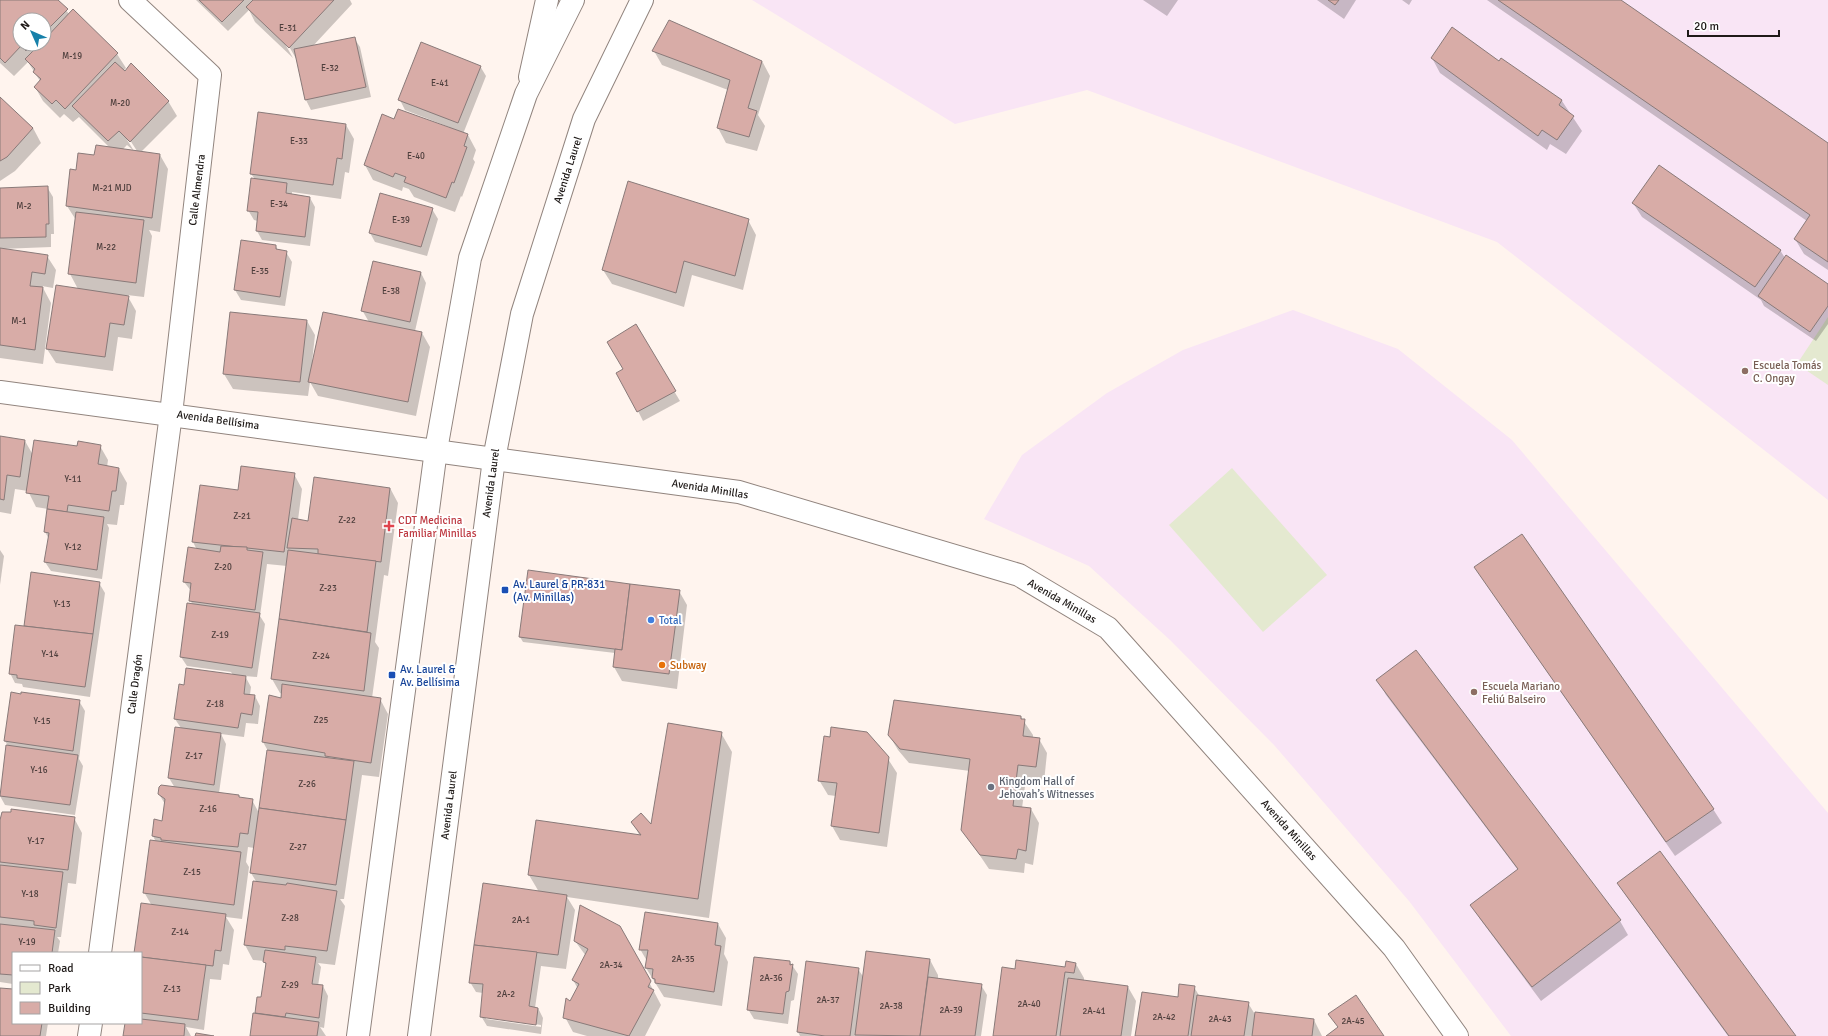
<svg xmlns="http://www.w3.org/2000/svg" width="1828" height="1036" font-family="Signika,sans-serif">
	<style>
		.education { fill: #f9e5f5 }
		.green { fill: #e4e9d0 }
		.shadow { fill: #0003; fill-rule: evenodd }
		.building { fill: #d8aca7; stroke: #897a79 }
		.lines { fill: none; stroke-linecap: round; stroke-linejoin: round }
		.street-casing { stroke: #91847e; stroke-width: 24 }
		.secondary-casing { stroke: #91847e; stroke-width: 24 }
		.street { stroke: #fff; stroke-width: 22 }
		.secondary { stroke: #fff; stroke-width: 22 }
		.education-dot { fill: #8d6e63; stroke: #fff; stroke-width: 1.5 }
		.health-dot { fill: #e0444e; stroke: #fff; stroke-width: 1.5 }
		.transit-dot { fill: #1a4fb4; stroke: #fff; stroke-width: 1.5 }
		.shop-dot { fill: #3f7fe0; stroke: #fff; stroke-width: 1.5 }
		.food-dot { fill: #e8710a; stroke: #fff; stroke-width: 1.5 }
		.worship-dot { fill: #6b7280; stroke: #fff; stroke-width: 1.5 }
		.labels { text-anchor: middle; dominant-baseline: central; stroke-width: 4; stroke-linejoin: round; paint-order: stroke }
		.number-label { font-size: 9px; fill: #4d3e3c }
		.street-label { font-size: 11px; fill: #1f1a18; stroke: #fff }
		.education-label { font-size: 11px; fill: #785e54; stroke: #fff; text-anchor: start }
		.health-label { font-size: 11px; fill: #be3a42; stroke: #fff; text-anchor: start }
		.transit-label { font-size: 11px; fill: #164399; stroke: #fff; text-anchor: start }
		.shop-label { font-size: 11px; fill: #366cbe; stroke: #fff; text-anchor: start }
		.food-label { font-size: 11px; fill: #c56008; stroke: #fff; text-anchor: start }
		.worship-label { font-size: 11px; fill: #5b616d; stroke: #fff; text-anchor: start }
	</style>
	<rect width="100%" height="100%" fill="#fff4ee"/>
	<g class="education">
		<polygon points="752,0 1828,0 1828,500 1497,242 1087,90 955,124"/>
		<polygon points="1293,310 1398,349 1512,440 1828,813 1828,1036 1511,1036 1409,901 1274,745 1170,640 1089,566 984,519 1022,455 1107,393 1183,350"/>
	</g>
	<g class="green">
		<polygon points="1828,317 1828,385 1797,364"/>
		<polygon points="1232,468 1327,575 1263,632 1169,525"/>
	</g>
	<g class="shadow">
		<path d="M0 0H57L70 15 117 54 126 68 123 71 168 101 177 116 141 152 160 155 168 169 160 232 149 230 152 236 144 297 127 295 136 311 132 339 118 337 113 371 56 363 47 349 78 289 70 274 76 220 67 206 77 171 110 148 79 117 73 122 64 114 60 118 43 101 35 87 40 81 28 62 14 76 0 63ZM20 20H44V44H20ZM128 137 137 151H134L126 138ZM127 145 134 151 122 150Z"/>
		<polygon points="196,0 350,0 352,4 312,47 354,38 360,47 371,97 311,110 306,100 298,62 287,43 285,44 293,58 255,22 249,10 228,31"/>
		<polygon points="1143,0 1178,0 1167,16"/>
		<polygon points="1317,0 1356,0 1344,19"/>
		<polygon points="1402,0 1412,0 1409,5"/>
		<polygon points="1487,0 1620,0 1828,144 1828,270 1804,254 1795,239 1807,221"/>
		<polygon points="654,51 762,61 770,76 758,115 765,126 757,151 726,143 718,128 728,90 662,65"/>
		<polygon points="1432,58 1500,62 1502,60 1562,101 1582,131 1566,154 1550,144 1547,150 1440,73"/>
		<polygon points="480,66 486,76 463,134 468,135 476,150 473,159 475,162 462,197 461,196 455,212 414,197 409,189 403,187 402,191 373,180 365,165 395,120 449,128 449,127 405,110 400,100"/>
		<polygon points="0,98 33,128 41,143 15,171 0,181"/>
		<polygon points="346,125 354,139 349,173 345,172 341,199 292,192 292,195 310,198 315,207 310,246 262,240 257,231 258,221 254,220 248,210 255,179 251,174"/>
		<polygon points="47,187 53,197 54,234 51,234 51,247 1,249 47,256 56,270 53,288 42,286 51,303 43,364 0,358 0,189"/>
		<polygon points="1633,203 1780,250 1785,258 1828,285 1828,324 1816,341 1764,306 1761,300 1642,217"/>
		<polygon points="432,209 438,219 427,256 375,242 370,233"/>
		<polygon points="748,220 756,235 743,290 692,275 684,307 612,284 603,270"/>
		<polygon points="276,246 278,251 286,252 292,262 285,306 241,300 235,290"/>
		<polygon points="421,273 426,283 415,331 422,333 430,347 416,416 318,396 310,382 308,396 233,389 224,374 231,313 307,321 315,335 312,362 313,362 369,322 362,310"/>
		<polygon points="635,326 680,401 643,421 638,411 624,370"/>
		<polygon points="0,437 25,441 33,455 78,447 100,446 108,460 107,467 119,469 127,483 124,505 120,505 117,525 107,524 109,528 102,579 51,571 45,562 49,539 45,532 48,509 36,507 28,491 15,489 11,514 0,512"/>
		<path d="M294 474 302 489 298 520 309 522 390 488 398 503 388 576 384 575 375 642 379 648 372 698 380 699 388 714 379 777 362 775 344 899H340L345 906 335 965 318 963 321 967 318 986H323L328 996 324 1028 320 1027 326 1036H251L256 1013 262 998 267 967 264 961 253 960 245 945 257 883 251 873 254 848 248 847 246 862 249 867 242 919 226 917 234 930 229 965 223 964 221 980 210 979 204 1030 186 1027 191 1036H124L126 1023H141V953H135L152 906 144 892 156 842 153 836 163 822 166 806 159 794 175 788 169 778 181 728 175 719 185 686 233 675 231 672 187 666 181 657 193 605 190 600 192 592 184 582 197 550 193 542 201 486 238 491ZM267 564 287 566 272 679 280 693 282 694 263 742 268 751 259 813 252 800 240 798 238 796 219 793 226 744 221 734 244 737 246 723 258 724 260 706 255 696 250 695 251 687 245 676 257 677 265 624 260 616Z"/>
		<polygon points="0,550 4,556 0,585"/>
		<polygon points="1475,568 1713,809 1722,823 1675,856"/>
		<polygon points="32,573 99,583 105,593 90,697 23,687 22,684 15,683 10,673 24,627"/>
		<polygon points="679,591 687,605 677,689 622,681 614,667 615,653 523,642 520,637"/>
		<polygon points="1378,680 1620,921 1628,935 1541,1001 1480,919 1472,905 1518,870 1386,695"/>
		<polygon points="12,693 79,701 85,711 79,759 83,766 75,815 5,805 0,796 7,746 8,746 5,741"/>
		<polygon points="1021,717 1033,735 1033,738 1039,739 1047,753 1044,782 1026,779 1022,808 1031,809 1039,823 1033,865 1025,863 1024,873 989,869 962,829 970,771 909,763 898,750 889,735"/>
		<path d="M721 733 732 752 709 918 567 897 575 910 566 969 541 966 535 1008H538L543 1018 541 1034 487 1026 481 1016 483 993 476 992 470 982 539 892 529 875 640 836 632 822 651 827ZM486 1017 541 1025V1027L486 1019Z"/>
		<polygon points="875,744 879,745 897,773 887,847 840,840 832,826 836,796 828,795 819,780"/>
		<polygon points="74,818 82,833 76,884 68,883 61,937 57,937 60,941 58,953 13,953 13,984 0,982 0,821"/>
		<polygon points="1619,883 1794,1036 1728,1036 1627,897"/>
		<polygon points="718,924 726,938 724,954 728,962 722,1006 664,997 646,968 647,961 640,949"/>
		<polygon points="575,941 628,942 661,1005 645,1036 587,1036 573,1032 565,1017 578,989 573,980 586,956"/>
		<polygon points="930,960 938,975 938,979 981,985 987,995 981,1036 800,1036 798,1032 807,962 858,969 864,978"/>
		<polygon points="790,962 798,974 794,1000 791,1001 788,1024 754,1019 748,1009"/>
		<polygon points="1076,964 1084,978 1084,981 1128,987 1136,1001 1131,1036 994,1036 1016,970 1066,968"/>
		<polygon points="1194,987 1200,997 1248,1003 1256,1016 1314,1020 1322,1036 1136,1036"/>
		<polygon points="0,989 13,990 13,1023 48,1023 46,1036 0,1036"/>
	</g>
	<g class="building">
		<polygon points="0,0 58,0 68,9 44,33 44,20 20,20 20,44 33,44 26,51 21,46 5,63 0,58"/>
		<polygon points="199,0 244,0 222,22"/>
		<polygon points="253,0 334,0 289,48 246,7"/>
		<polygon points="1328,0 1339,0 1335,5"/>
		<polygon points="1498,0 1621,0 1828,143 1828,262 1794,239 1810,215"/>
		<polygon points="73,9 118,53 65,109 56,100 52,104 34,87 41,79 33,72 35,69 25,59 40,44 44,44 44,40"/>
		<polygon points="669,20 762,61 748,108 757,111 749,137 717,128 730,80 652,51"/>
		<polygon points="1452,27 1499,61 1501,58 1562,100 1559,105 1574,116 1557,140 1542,130 1538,136 1431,58"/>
		<polygon points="355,37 366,87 305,100 294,49"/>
		<polygon points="421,42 481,66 458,123 398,100"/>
		<polygon points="115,62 125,71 131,63 169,101 130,142 119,131 108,141 72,106"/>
		<polygon points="0,97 33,128 7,157 0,161"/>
		<polygon points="398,109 468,134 464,146 467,147 454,183 452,182 446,198 404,182 406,177 395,173 393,177 364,165 382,114 394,119"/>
		<polygon points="258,112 346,124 342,159 337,158 333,185 250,174"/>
		<polygon points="96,145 160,154 152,218 66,206 70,169 76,170 78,153 94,155"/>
		<polygon points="1659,165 1781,250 1755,287 1632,203"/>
		<polygon points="251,178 287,183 286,193 310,197 305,237 256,231 258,212 247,211"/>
		<polygon points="628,181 749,219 735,276 684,261 676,293 602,270"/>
		<polygon points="48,186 49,224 46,224 46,237 0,238 0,188"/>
		<polygon points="380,193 433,208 421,247 369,233"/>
		<polygon points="76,212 144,220 136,283 68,274"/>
		<polygon points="241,240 276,245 276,249 287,251 280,297 234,290"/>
		<polygon points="0,248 48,255 45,274 32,272 30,286 43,287 35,350 0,345"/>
		<polygon points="1786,255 1828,284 1828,306 1810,332 1758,296"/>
		<polygon points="373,261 421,272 410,322 361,311"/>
		<polygon points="56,285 129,296 124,325 110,323 105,357 46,349"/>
		<polygon points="230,312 307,320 300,382 223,374"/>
		<polygon points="323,312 422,332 408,402 308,382"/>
		<polygon points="636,324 676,391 637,412 616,373 623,369 607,342"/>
		<polygon points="0,436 25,440 20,477 7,475 4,500 0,499"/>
		<polygon points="34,440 77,446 78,441 101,445 98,464 119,468 116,491 112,491 109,511 68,505 67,512 47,509 49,496 26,493"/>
		<polygon points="241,466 295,473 284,552 192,542 200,485 238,490"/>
		<polygon points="314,477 390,488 381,562 318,554 318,549 287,548 292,518 308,521"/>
		<polygon points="47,509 104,517 97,570 44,562 49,533 44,532"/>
		<polygon points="1522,534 1714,809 1666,842 1474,567"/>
		<polygon points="221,546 247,547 247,550 263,552 255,610 189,601 191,583 183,582 188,547 220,552"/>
		<polygon points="288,550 376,561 367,632 279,619"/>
		<polygon points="528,570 630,584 622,650 519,637"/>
		<polygon points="31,572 100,582 93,634 24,626"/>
		<polygon points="630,584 680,590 669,674 613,667 615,649 622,650"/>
		<polygon points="187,603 260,613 252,668 180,657"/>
		<polygon points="279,619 371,633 364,691 271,679"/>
		<polygon points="15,625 93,634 85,687 17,678 17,675 9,674"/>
		<polygon points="1416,650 1621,920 1532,987 1470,905 1518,869 1376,680"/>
		<polygon points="186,668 246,676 244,694 255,695 252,715 241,713 238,728 174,719 179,684 184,685"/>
		<polygon points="282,684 381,698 371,763 325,756 325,753 262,742 269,695 281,698"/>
		<polygon points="11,692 21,694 21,692 80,700 73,751 4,741"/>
		<polygon points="894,700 1021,716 1021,719 1025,719 1023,736 1040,738 1036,767 1018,765 1013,806 1031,808 1026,851 1018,849 1016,859 980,855 961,830 970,759 900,749 888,735"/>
		<polygon points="668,723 722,732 698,899 528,875 536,820 641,835 631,822 641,813 651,824"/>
		<polygon points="175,727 221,733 214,785 168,778"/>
		<polygon points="831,727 867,732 889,757 879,833 831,826 837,783 818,781 824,736 830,737"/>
		<polygon points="6,745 78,755 70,805 0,796"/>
		<polygon points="267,750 354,761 346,820 259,808"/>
		<polygon points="161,785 239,795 239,797 253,799 248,834 240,833 238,847 161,840 161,838 152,836 154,819 162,821 165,799 158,794 159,787"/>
		<polygon points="259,808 346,820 336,885 250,873"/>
		<polygon points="11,809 75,817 68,870 0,862 0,820 2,812 11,812"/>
		<polygon points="150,840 241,852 234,905 143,893"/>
		<polygon points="1660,851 1796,1036 1729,1036 1617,883"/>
		<polygon points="0,865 63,872 56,928 34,925 34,921 0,917"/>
		<polygon points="253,881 286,885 287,883 337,891 327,951 285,946 285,950 244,945"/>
		<polygon points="483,883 567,895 558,955 474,945"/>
		<polygon points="141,903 226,914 221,951 215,950 213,966 141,957 141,953 134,953"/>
		<polygon points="580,905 620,926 651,981 648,987 654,990 629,1036 563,1018 566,998 570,1001 579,984 572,980 588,949 574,941"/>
		<polygon points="645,912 718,923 715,945 721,946 714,992 655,983 655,979 652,978 653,969 645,968 648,950 639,950"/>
		<polygon points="0,924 55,930 52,953 13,953 13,975 0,974"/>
		<polygon points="474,945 537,952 529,1006 538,1008 536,1025 480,1017 483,984 469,983"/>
		<polygon points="265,950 316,957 312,984 323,985 319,1018 286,1013 285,1017 255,1013 257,997 261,997 266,963 263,962"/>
		<polygon points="866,951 930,959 920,1036 855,1035"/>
		<polygon points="141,957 206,965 198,1020 141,1013"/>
		<polygon points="754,957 790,961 790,965 793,964 789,991 786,992 783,1014 747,1010"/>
		<polygon points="1016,960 1065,967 1066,961 1076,963 1074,973 1065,972 1056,1036 993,1036 1002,967 1015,969"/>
		<polygon points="806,961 859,968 850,1036 825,1036 797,1032"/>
		<polygon points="928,977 982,984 975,1036 920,1036"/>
		<polygon points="1068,978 1128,986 1121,1036 1060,1036"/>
		<polygon points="1179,984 1195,986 1188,1036 1135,1036 1142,992 1178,997"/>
		<polygon points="0,988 13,989 13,1023 42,1023 40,1036 0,1036"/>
		<polygon points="1197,995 1249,1002 1244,1036 1191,1036"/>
		<polygon points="1356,995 1384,1036 1326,1036 1338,1027 1328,1014"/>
		<polygon points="1255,1012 1314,1019 1312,1036 1252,1036"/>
		<polygon points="253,1013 319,1022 317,1036 250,1036"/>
		<polygon points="141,1019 185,1024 184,1036 123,1036 125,1023 141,1023"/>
		<polygon points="196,1033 214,1036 195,1036"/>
	</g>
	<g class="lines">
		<defs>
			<g id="street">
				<polyline points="530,77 547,0"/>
				<polyline points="0,392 494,459"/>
				<polyline points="100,953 171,414 210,75 130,0"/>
				<polyline points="89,1036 91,1023"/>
			</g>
			<g id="secondary">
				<polyline points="494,459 739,492 1019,575 1108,628 1394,948 1457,1036"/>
				<polyline points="358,1036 436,450 470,258 526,94 573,0"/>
				<polyline points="419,1036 494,459 522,314 584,119 642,0"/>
			</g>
		</defs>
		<use href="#street" class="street-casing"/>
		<use href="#secondary" class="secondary-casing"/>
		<use href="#street" class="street"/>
		<use href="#secondary" class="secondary"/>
	</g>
	<g class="education-dot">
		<circle cx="1745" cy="371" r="4"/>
		<circle cx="1474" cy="692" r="4"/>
	</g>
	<path class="health-dot" d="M387 520h4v4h4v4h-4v4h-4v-4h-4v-4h4z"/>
	<g class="transit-dot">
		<rect x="501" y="586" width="8" height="8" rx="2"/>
		<rect x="388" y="671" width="8" height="8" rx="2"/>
	</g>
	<circle class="shop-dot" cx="651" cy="620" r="4"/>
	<circle class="food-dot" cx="662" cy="665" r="4"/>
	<circle class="worship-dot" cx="991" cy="787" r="4"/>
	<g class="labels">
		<g class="number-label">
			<text x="288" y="28">E-31</text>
			<text x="72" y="56">M-19</text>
			<text x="330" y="68">E-32</text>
			<text x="440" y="83">E-41</text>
			<text x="120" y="103">M-20</text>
			<text x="299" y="141">E-33</text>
			<text x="416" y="156">E-40</text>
			<text x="112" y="188">M-21 MJD</text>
			<text x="279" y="204">E-34</text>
			<text x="24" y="206">M-2</text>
			<text x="401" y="220">E-39</text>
			<text x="106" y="247">M-22</text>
			<text x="260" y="271">E-35</text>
			<text x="391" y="291">E-38</text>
			<text x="19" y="321">M-1</text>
			<text x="73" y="479">Y-11</text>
			<text x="242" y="516">Z-21</text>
			<text x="347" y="520">Z-22</text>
			<text x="73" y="547">Y-12</text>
			<text x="223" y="567">Z-20</text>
			<text x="328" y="588">Z-23</text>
			<text x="62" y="604">Y-13</text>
			<text x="220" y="635">Z-19</text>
			<text x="50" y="654">Y-14</text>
			<text x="321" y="656">Z-24</text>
			<text x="215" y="704">Z-18</text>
			<text x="321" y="720">Z25</text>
			<text x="42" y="721">Y-15</text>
			<text x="194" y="756">Z-17</text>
			<text x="39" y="770">Y-16</text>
			<text x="307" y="784">Z-26</text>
			<text x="208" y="809">Z-16</text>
			<text x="36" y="841">Y-17</text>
			<text x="298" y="847">Z-27</text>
			<text x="192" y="872">Z-15</text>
			<text x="30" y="894">Y-18</text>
			<text x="290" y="918">Z-28</text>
			<text x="521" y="920">2A-1</text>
			<text x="180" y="932">Z-14</text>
			<text x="27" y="942">Y-19</text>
			<text x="683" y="959">2A-35</text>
			<text x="611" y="965">2A-34</text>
			<text x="771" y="978">2A-36</text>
			<text x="290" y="985">Z-29</text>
			<text x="172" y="989">Z-13</text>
			<text x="506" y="994">2A-2</text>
			<text x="828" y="1000">2A-37</text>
			<text x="1029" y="1004">2A-40</text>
			<text x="891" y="1006">2A-38</text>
			<text x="951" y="1010">2A-39</text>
			<text x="1094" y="1011">2A-41</text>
			<text x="1164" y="1017">2A-42</text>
			<text x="1220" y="1019">2A-43</text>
			<text x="1353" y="1021">2A-45</text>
		</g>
		<g class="street-label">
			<text transform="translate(568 170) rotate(-72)">Avenida Laurel</text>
			<text transform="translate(197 190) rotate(-83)">Calle Almendra</text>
			<text transform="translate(218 420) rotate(8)">Avenida Bellísima</text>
			<text transform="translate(491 483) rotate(-82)">Avenida Laurel</text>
			<text transform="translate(710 489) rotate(9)">Avenida Minillas</text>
			<text transform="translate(1062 601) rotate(30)">Avenida Minillas</text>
			<text transform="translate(135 684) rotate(-83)">Calle Dragón</text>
			<text transform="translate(449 805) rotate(-83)">Avenida Laurel</text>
			<text transform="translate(1289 830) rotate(48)">Avenida Minillas</text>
		</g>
		<g class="education-label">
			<text x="1753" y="365">Escuela Tomás<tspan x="1753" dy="13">C. Ongay</tspan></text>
			<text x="1482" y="686">Escuela Mariano<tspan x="1482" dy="13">Feliú Balseiro</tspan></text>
		</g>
		<g class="health-label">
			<text x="398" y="520">CDT Medicina<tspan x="398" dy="13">Familiar Minillas</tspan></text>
		</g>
		<g class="transit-label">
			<text x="513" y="584">Av. Laurel &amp; PR-831<tspan x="513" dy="13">(Av. Minillas)</tspan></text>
			<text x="400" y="669">Av. Laurel &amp;<tspan x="400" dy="13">Av. Bellísima</tspan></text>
		</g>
		<g class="shop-label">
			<text x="659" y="620">Total</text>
		</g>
		<g class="food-label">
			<text x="670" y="665">Subway</text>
		</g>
		<g class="worship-label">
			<text x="999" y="781">Kingdom Hall of<tspan x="999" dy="13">Jehovah’s Witnesses</tspan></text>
		</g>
	</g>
	<rect x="12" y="952" width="130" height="72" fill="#ffffff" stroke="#a5a3a3"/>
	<rect x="20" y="965" width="20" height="6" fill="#ffffff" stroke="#a5a3a3"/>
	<text x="48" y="972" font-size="12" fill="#1f1a18">Road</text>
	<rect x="20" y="982" width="20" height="12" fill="#e4e9d0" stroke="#a5a3a3"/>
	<text x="48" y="992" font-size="12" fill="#1f1a18">Park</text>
	<rect x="20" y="1002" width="20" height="12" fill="#d8aca7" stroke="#a5a3a3"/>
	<text x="48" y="1012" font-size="12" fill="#1f1a18">Building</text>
	<g transform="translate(32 32) rotate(315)"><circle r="19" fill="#ffffff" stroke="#a5a3a3"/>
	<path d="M0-3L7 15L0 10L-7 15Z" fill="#1781aa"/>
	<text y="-6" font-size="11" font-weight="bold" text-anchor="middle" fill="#1f1a18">N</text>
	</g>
	<path d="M1688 30v6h91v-6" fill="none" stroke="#1f1a18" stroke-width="2"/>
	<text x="1694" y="30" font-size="12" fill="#1f1a18" stroke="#ffffff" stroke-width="3" paint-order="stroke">20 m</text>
</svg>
